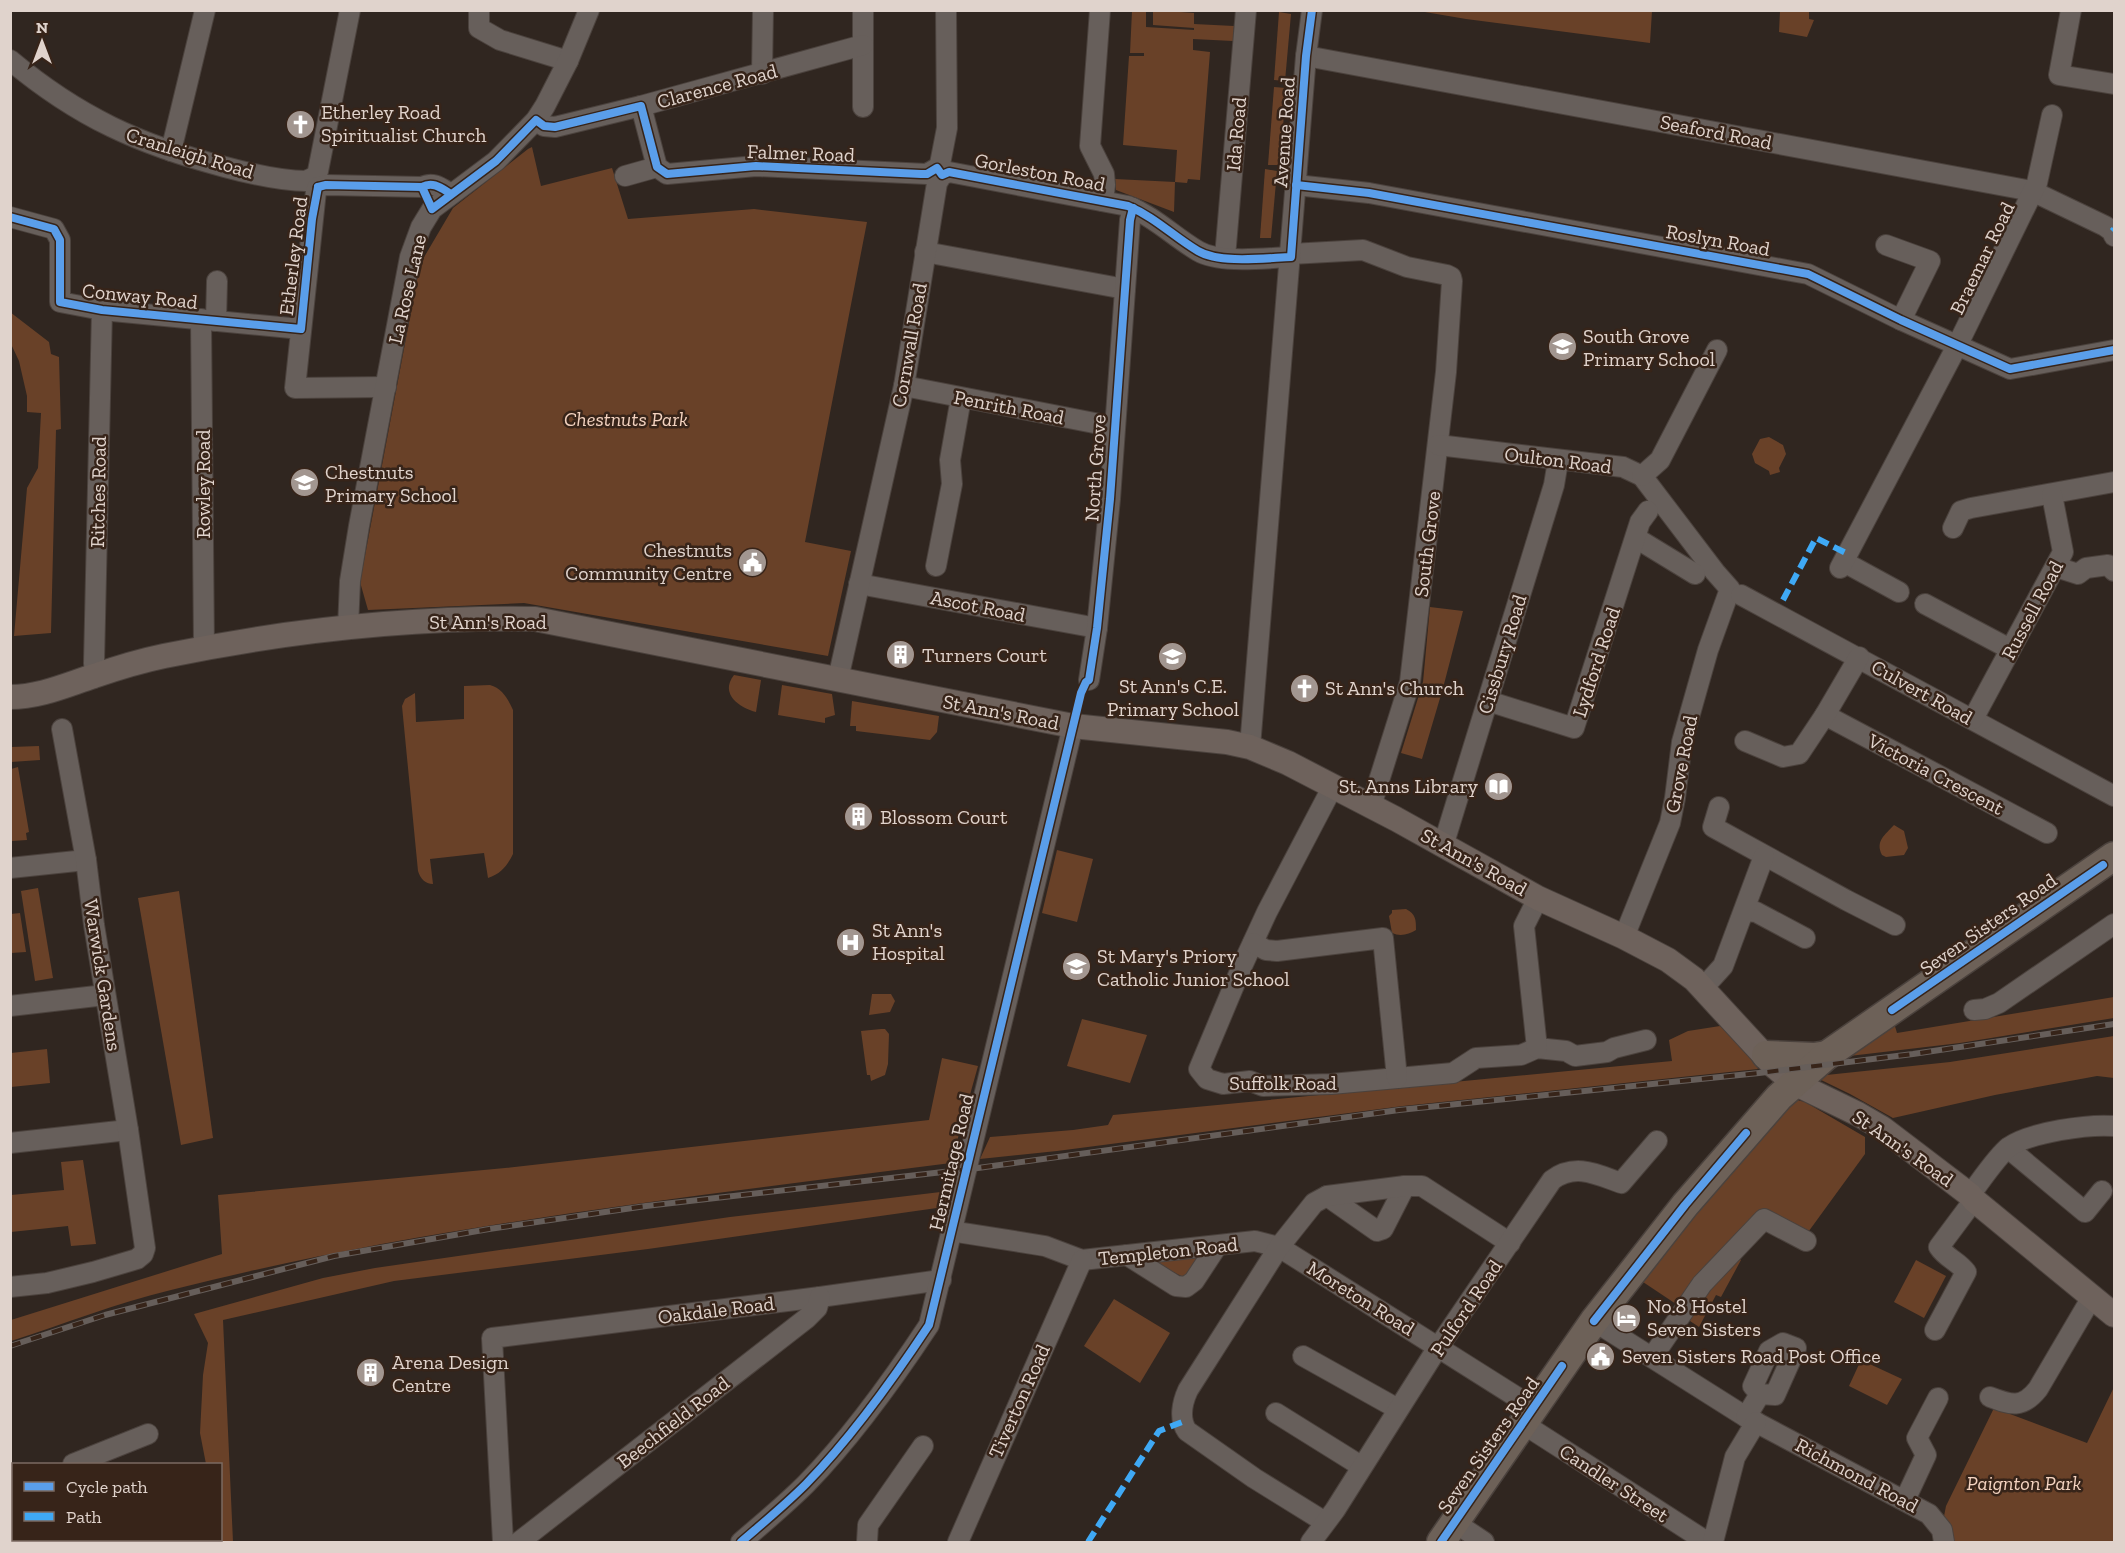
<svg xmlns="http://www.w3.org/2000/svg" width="2125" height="1553" font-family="'Zilla Slab',serif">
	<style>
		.green { fill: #694128 }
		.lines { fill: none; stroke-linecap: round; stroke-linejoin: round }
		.minor-casing { stroke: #4b423d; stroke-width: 22 }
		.major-casing { stroke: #4b423d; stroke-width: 26 }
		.highway-casing { stroke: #4b423d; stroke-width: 31 }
		.minor { stroke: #675f5b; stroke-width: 20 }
		.major { stroke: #6e625c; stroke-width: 24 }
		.highway { stroke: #6d6158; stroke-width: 28 }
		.rail-casing { stroke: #665e5a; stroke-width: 6 }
		.rail { stroke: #372419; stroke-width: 4; stroke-dasharray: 11; stroke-linecap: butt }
		.quiet { stroke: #3fa9f5; stroke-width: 6; stroke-dasharray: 12 6; stroke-linecap: butt }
		.cycleway-casing { stroke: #372419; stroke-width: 11 }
		.cycleway { stroke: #5a9eea; stroke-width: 8 }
		.labels { text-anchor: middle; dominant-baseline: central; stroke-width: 5; stroke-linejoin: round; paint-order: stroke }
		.street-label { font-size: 20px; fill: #e0d3cc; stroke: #372419 }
		.poi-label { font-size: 20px; fill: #e0d3cc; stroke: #372419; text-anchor: start }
		.park-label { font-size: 20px; font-style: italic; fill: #f4d3c0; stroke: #372419 }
	</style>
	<rect width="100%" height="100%" fill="#302620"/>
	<g class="green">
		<polygon points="1153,10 1194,13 1194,24 1234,26 1233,41 1193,39 1193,50 1210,52 1200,180 1188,179 1187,183 1175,182 1174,212 1116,190 1115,179 1175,182 1177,150 1123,145 1129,56 1144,56 1144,53 1130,53 1132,11 1146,11 1146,27 1194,30 1194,28 1153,25"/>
		<polygon points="1419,11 1652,11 1650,43 1466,19"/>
		<polygon points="1780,11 1809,11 1809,19 1814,20 1807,37 1779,32"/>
		<polygon points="1279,12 1291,14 1285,81 1274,80"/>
		<polygon points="1274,87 1286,88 1280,165 1268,165"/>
		<polygon points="532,147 541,186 612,168 628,219 754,209 867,222 805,542 851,551 828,656 524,603 368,610 360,582 420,264 453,208 528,149"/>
		<polygon points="1265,169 1277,171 1271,238 1260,238"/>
		<polygon points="10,312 49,342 51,354 59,357 61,429 56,430 51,633 14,636 27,488 38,468 41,413 27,412 27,396 19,361 11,344"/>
		<polygon points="1769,437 1783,445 1786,454 1779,468 1780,472 1770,475 1769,471 1755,463 1752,454 1760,439"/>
		<polygon points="1430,607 1463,611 1443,688 1422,759 1401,753 1423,682"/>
		<path d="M734 675 761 680 756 712C740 708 719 694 734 675Z"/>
		<path d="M490 685C502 688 508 699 513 710V854C507 866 501 874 488 878L484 853 430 859 433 884C425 884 420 878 418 871L402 706 405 699 415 693 416 722 464 719V686Z"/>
		<polygon points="782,685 832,694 835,715 825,718 825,723 778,715"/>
		<polygon points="852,701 939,716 937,732 930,740 856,731 856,726 850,726"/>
		<polygon points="39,746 40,760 11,762 11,747"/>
		<polygon points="18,767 29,832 26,833 27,840 12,841 11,769"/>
		<path d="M1894 825 1904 831 1908 848 1904 855 1886 857 1882 855C1875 841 1885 835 1894 825Z"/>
		<polygon points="1057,850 1093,859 1077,922 1042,913"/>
		<polygon points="38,888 53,978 35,981 21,891"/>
		<polygon points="179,891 213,1138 181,1145 138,898"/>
		<path d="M1406 909C1416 914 1416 920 1416 930 1409 934 1401 937 1392 933L1389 916 1392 913V910Z"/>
		<polygon points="20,913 26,952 11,953 11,914"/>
		<polygon points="872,994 891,994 895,1001 890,1012 869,1015"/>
		<polygon points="2114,997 2114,1018 1960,1043 1841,1057 1894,1023 1897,1033"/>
		<polygon points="1082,1019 1147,1035 1130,1083 1067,1066"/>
		<polygon points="1720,1026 1748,1053 1758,1069 1403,1106 1057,1151 980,1159 990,1137 1073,1130 1108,1125 1113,1115 1672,1061 1669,1040 1688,1031"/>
		<polygon points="881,1029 885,1029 889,1034 888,1064 885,1075 871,1081 870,1075 867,1075 861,1031"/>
		<polygon points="2114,1036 2114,1078 2097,1076 1995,1095 1893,1118 1850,1094 1817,1078 1817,1076 1950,1062"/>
		<polygon points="47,1049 50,1083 11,1087 11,1053"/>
		<path d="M942 1058 978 1066 951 1163C690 1197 427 1225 171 1290 117 1303 64 1324 11 1341V1320L222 1254 218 1195 505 1168 929 1120Z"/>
		<polygon points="1797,1100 1805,1102 1865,1137 1865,1154 1806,1235 1760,1210 1676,1304 1640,1280 1788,1103"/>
		<polygon points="83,1160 96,1244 71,1246 68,1226 11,1232 11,1195 64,1190 61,1162"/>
		<polygon points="949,1191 944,1207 648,1249 394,1281 223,1320 233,1542 188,1542 188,1540 220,1540 220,1464 206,1464 200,1433 203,1375 208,1343 194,1314 323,1278 375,1268 730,1217"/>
		<polygon points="1205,1255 1187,1275 1183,1277 1150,1260"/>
		<polygon points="1738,1258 1741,1260 1721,1297 1716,1295 1699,1327 1687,1319 1706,1293"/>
		<polygon points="1916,1260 1946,1276 1924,1318 1894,1302"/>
		<polygon points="1114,1299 1170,1333 1140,1383 1084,1346"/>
		<polygon points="1861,1360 1902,1379 1887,1405 1849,1386"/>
		<polygon points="2114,1387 2114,1542 1939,1542 1946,1506 1994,1408 2087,1443"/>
	</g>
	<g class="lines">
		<defs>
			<g id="minor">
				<polyline points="479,10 479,28 500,40 568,61"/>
				<polyline points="1100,10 1090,146 1104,174 1105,185 1103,201"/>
				<polyline points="2071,10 2059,75 2114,84"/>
				<polyline points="1306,56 2032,191 2105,226 2112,231 2114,236"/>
				<path d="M10 60C78 117 140 145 225 167 251 174 280 181 306 181L316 176 318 171 350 10"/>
				<polyline points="762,74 763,10"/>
				<polyline points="641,106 657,167 667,174 756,166 927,174 937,168 940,164 947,128 946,10"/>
				<polyline points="863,107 863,10"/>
				<polyline points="536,120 544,126 555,127 641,106 863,45"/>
				<polyline points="171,151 205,10"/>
				<polyline points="625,176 657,167"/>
				<polyline points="1296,185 1369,193 1808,274 1901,320 2010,369 2114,350"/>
				<polyline points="10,217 54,229 60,240 60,302 102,310 301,329"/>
				<polyline points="1886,245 1930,261 1901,320"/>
				<polyline points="925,252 1125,289"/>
				<polyline points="1291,254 1363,250 1407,267 1447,275 1451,277 1452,281 1446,372 1410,682 1371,806"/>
				<polyline points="1225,257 1246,10"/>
				<polyline points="201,319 204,649"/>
				<polyline points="216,321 217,281"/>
				<polyline points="904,386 1115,427"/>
				<path d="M386 387 295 388 316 191 318 187 326 185 422 187C433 181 441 188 451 194"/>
				<polyline points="1438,445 1623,467 1642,476 1715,572 1730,589 1708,650 1682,742 1675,798 1670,823 1624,937"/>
				<polyline points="1642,476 1660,460 1717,350"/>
				<polyline points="1953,528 1961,511 1971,508 2114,482"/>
				<polyline points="1636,538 1695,574"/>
				<polyline points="1844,562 1899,592"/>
				<polyline points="936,566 952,484 950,460 961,398"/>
				<polyline points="2056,567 2078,574 2086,568 2108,565 2114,571"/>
				<polyline points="1840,568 1957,346 2037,183 2052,115"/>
				<polyline points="859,584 1097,628"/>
				<polyline points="1741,595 2114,796"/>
				<polyline points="1925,604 2010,649"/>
				<polyline points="348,628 350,581 359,526 410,257 421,227 432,209 496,161 536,120 545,106 568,61 589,10"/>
				<polyline points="95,675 94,663 102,310"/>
				<path d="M838 679 904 386 937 183 942 175 949 172 1128 206C1155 217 1174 237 1198 251 1220 264 1266 258 1291 257"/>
				<polyline points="1089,680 1097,628 1110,499 1130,220 1133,208"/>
				<polyline points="1488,701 1574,728 1640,522 1648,511"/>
				<polyline points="1825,715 2047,833"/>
				<polyline points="1973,719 2063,552 2052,495"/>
				<polyline points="1745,741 1783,757 1799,754 1825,715 1859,657"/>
				<polyline points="1250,747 1306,56 1312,10"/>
				<polyline points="1333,786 1267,912 1243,964 1199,1069 1207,1079 1223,1084 1250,1081 1263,1086 1331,1084 1453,1073 1476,1058 1521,1055 1537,1048 1566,1051 1575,1056 1607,1052 1614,1048 1646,1040"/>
				<polyline points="1719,807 1713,827 1846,900 1895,925"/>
				<polyline points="1443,846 1554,485 1558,461"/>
				<polyline points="10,868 86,860"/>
				<polyline points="1745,911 1756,912 1805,938"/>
				<polyline points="1253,943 1266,950 1277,951 1383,938 1397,1078"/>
				<polyline points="1703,988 1723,966 1764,856"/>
				<polyline points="10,1006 105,995"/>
				<polyline points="1974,1010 1985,1009 1999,1003 2114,924"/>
				<polyline points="1537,1048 1524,926 1538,898"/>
				<polyline points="10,1143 128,1130"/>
				<polyline points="2008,1148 2085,1212 2102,1191"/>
				<path d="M1970 1195C1980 1182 1997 1156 2009 1147 2031 1132 2088 1124 2114 1126"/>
				<polyline points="1327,1196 1377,1231 1383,1229 1405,1186"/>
				<polyline points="951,1231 1045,1246 1082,1260 1255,1241 1279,1247 1534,1408"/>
				<polyline points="1127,1255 1176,1286 1186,1287 1194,1281 1217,1246"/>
				<polyline points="10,1287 47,1283 93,1272 137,1259 143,1254 145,1248 128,1130 94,925 86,860 62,729"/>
				<polyline points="1594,1321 1746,1417 1929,1514 1942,1530 1944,1542"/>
				<path d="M1935 1330 1966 1272C1958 1261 1946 1258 1939 1247L1974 1200"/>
				<polyline points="1303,1356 1398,1409"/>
				<polyline points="1653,1356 1702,1284 1764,1219 1806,1241"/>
				<path d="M1990 1397C2011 1405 2022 1409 2038 1389L2092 1297"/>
				<polyline points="1276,1413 1361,1466"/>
				<polyline points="1746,1417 1760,1394 1753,1386 1769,1351 1783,1343 1796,1348 1775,1395 1760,1394"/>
				<polyline points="1522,1423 1707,1542"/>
				<polyline points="73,1464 148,1434"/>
				<polyline points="10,1492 14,1491"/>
				<polyline points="1905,1500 1926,1455 1917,1438 1938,1398"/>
				<path d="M1325 1522 1254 1478 1187 1431C1179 1419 1182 1403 1188 1390L1279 1247 1314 1203 1327 1196 1405 1186H1422L1510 1243"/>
				<polyline points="1454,1522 1484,1542"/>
				<polyline points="96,1540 97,1542"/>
				<polyline points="503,1542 492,1338 820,1297 941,1280"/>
				<polyline points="519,1542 807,1318 817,1308 820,1297"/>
				<path d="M741 1542C763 1523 785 1505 806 1484 850 1439 894 1378 929 1325L1073 726"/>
				<polyline points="867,1542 868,1525 923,1446"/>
				<polyline points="958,1542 1082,1260"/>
				<path d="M1311 1542 1335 1510 1433 1355 1552 1180C1575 1163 1596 1174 1621 1183L1657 1141"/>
				<polyline points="1713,1542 1735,1457 1756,1422"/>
			</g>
			<path id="major" d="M10 697C40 697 66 685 94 676 117 668 140 661 164 656 285 631 411 617 535 619L1073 726 1227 742 1250 747 1288 763 1396 819 1538 898 1624 937 1668 960 1694 979 1774 1066 1794 1083 1858 1114 1882 1128 1970 1195 1974 1200 2114 1315"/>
			<g id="highway">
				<polyline points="1766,1055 1814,1057 1827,1055"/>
				<polyline points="1441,1542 1594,1321 1685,1205 1779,1097 1827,1055 2114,856"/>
			</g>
		</defs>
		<use href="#minor" class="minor-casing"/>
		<use href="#major" class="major-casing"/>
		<use href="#highway" class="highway-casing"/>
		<use href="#minor" class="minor"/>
		<use href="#major" class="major"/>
		<use href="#highway" class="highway"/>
		<defs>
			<polyline id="rail" points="10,1346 105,1315 334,1256 489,1229 646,1206 978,1168 1399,1110 1759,1073 1913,1054 2114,1024"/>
		</defs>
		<use href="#rail" class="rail-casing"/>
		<use href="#rail" class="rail"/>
		<g class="quiet">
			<polyline points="2112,231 2114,229"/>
			<polyline points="1783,600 1816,538 1848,554"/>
			<polyline points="1088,1542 1159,1431 1182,1422"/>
		</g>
		<defs>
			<g id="cycleway">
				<polyline points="1296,185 1369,193 1808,274 1901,320 2010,369 2114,350"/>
				<path d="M318 187 326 185 422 187C433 181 441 188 451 194"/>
				<path d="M422 187 432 209 496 161 536 120 544 126 555 127 641 106 657 167 667 174 756 166 921 174H927L937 168 942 175 949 172 1128 206C1155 217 1174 237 1198 251 1220 264 1266 258 1291 257L1306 56 1312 10"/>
				<polyline points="10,217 54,229 60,240 60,302 102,310 301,329 312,219 318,187"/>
				<polyline points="1892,1010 2103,865"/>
				<polyline points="1594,1321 1685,1205 1746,1133"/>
				<path d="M741 1542C763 1523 785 1505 806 1484 850 1439 894 1378 929 1325L1081 693 1086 682 1089 680 1097 628 1110 499 1130 220 1133 208"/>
				<polyline points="1441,1542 1562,1366"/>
			</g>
		</defs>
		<use href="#cycleway" class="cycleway-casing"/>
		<use href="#cycleway" class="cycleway"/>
	</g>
	<defs>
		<symbol id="church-disc" viewBox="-11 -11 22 22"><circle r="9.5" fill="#a29690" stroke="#372419"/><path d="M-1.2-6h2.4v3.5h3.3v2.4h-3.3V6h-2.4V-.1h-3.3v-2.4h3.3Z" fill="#fff"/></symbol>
		<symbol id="school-disc" viewBox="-11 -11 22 22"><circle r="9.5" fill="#a29690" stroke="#372419"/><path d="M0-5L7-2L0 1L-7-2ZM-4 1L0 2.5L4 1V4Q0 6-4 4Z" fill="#fff"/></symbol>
		<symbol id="civic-disc" viewBox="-11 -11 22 22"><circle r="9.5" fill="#a29690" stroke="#372419"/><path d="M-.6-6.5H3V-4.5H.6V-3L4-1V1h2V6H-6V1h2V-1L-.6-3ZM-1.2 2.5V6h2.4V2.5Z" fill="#fff"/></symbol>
		<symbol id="building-disc" viewBox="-11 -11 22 22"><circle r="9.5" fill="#a29690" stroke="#372419"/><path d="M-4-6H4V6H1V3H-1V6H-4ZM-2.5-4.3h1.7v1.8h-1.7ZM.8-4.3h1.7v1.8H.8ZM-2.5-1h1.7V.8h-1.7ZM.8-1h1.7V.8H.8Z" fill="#fff"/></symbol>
		<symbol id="library-disc" viewBox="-11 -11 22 22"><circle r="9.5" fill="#a29690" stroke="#372419"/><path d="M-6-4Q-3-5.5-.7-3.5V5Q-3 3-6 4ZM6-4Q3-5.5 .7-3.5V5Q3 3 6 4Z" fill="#fff"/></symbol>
		<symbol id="hospital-disc" viewBox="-11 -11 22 22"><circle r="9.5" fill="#a29690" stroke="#372419"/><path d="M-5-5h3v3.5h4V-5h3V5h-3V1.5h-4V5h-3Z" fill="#fff"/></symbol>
		<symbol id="hotel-disc" viewBox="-11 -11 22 22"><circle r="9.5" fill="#a29690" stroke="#372419"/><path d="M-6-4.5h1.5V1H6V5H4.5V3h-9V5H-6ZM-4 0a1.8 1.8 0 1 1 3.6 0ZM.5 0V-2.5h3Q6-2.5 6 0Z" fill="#fff"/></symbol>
	</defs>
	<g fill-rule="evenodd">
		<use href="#church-disc" x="284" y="108" width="33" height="33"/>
		<use href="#school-disc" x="1546" y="330" width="33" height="33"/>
		<use href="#school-disc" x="288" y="466" width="33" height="33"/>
		<use href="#civic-disc" x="736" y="546" width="33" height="33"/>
		<use href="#building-disc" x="884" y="638" width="33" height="33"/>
		<use href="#school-disc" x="1156" y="640" width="33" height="33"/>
		<use href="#church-disc" x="1288" y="672" width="33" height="33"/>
		<use href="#library-disc" x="1482" y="770" width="33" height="33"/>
		<use href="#building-disc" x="842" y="800" width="33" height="33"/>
		<use href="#hospital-disc" x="834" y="926" width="33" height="33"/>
		<use href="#school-disc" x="1060" y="950" width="33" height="33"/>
		<use href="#hotel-disc" x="1610" y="1302" width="33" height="33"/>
		<use href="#civic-disc" x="1584" y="1340" width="33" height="33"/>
		<use href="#building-disc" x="354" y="1356" width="33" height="33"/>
	</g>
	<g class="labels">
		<g class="street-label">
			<text transform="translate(717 86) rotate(-15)">Clarence Road</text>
			<text transform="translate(1284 132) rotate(-86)">Avenue Road</text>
			<text transform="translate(1716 132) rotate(11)">Seaford Road</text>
			<text transform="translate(1236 134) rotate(-85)">Ida Road</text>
			<text transform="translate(190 153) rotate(17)">Cranleigh Road</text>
			<text transform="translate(801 153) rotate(2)">Falmer Road</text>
			<text transform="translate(1040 172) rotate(11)">Gorleston Road</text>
			<text transform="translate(1718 240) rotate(10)">Roslyn Road</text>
			<text transform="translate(293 256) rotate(-83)">Etherley Road</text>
			<text transform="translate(1982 258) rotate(-64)">Braemar Road</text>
			<text transform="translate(407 289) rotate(-77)">La Rose Lane</text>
			<text transform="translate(140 296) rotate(6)">Conway Road</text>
			<text transform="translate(909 345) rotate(-80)">Cornwall Road</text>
			<text transform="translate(1009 407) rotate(11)">Penrith Road</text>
			<text transform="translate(1558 460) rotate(7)">Oulton Road</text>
			<text transform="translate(1095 468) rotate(-86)">North Grove</text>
			<text transform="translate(203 484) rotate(-90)">Rowley Road</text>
			<text transform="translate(98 492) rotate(-89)">Ritches Road</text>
			<text transform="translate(1427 544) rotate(-83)">South Grove</text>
			<text transform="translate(978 606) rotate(11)">Ascot Road</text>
			<text transform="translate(2032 610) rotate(-62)">Russell Road</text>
			<text x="488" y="622">St Ann's Road</text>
			<text transform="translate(1502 654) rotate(-73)">Cissbury Road</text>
			<text transform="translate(1596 662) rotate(-72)">Lydford Road</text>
			<text transform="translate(1922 692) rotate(29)">Culvert Road</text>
			<text transform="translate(1001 712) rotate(11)">St Ann's Road</text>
			<text transform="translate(1681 764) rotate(-79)">Grove Road</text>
			<text transform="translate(1936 774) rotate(28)">Victoria Crescent</text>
			<text transform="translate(1474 862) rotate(29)">St Ann's Road</text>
			<text transform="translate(1988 924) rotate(-35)">Seven Sisters Road</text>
			<text transform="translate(103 975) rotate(81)">Warwick Gardens</text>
			<text x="1283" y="1083">Suffolk Road</text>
			<text transform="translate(1903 1148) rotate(35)">St Ann's Road</text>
			<text transform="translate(951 1162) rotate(-77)">Hermitage Road</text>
			<text transform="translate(1168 1251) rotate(-6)">Templeton Road</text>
			<text transform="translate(1361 1298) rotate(32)">Moreton Road</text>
			<text transform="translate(1466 1308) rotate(-56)">Pulford Road</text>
			<text transform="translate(716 1310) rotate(-7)">Oakdale Road</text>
			<text transform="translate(1019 1401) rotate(-66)">Tiverton Road</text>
			<text transform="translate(673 1422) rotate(-38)">Beechfield Road</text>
			<text transform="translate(1488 1445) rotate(-55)">Seven Sisters Road</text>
			<text transform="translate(1857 1475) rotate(28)">Richmond Road</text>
			<text transform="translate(1614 1483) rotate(33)">Candler Street</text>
		</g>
		<g class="poi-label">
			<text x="321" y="112">Etherley Road<tspan x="321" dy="23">Spiritualist Church</tspan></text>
			<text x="1583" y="336">South Grove<tspan x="1583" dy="23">Primary School</tspan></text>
			<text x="325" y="472">Chestnuts<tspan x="325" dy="23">Primary School</tspan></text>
			<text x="732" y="550" text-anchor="end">Chestnuts<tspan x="732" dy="23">Community Centre</tspan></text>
			<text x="922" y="655">Turners Court</text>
			<text x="1173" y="686" text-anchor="middle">St Ann's C.E.<tspan x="1173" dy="23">Primary School</tspan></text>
			<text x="1325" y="688">St Ann's Church</text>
			<text x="1478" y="786" text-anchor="end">St. Anns Library</text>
			<text x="880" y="817">Blossom Court</text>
			<text x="872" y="930">St Ann's<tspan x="872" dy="23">Hospital</tspan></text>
			<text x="1097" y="956">St Mary's Priory<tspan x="1097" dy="23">Catholic Junior School</tspan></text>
			<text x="1647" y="1306">No.8 Hostel<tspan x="1647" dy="23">Seven Sisters</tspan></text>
			<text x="1622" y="1356">Seven Sisters Road Post Office</text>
			<text x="392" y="1362">Arena Design<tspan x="392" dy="23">Centre</tspan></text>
		</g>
		<g class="park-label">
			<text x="626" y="419">Chestnuts Park</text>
			<text x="2024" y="1483">Paignton Park</text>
		</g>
	</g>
	<rect width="2125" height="1553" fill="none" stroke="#e0d3cc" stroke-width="24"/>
	<rect x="12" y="1463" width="210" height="78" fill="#372419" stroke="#7b6a61" stroke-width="1.5"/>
	<rect x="24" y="1482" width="30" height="9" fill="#5a9eea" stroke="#7b6a61" stroke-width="1.5"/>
	<text x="66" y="1493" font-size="18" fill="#e0d3cc">Cycle path</text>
	<rect x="24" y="1512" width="30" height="9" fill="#3fa9f5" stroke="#7b6a61" stroke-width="1.5"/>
	<text x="66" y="1523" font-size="18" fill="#e0d3cc">Path</text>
	<g transform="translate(42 42)" stroke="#372419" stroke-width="4.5" paint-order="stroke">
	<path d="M0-4.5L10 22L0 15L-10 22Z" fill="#e0d3cc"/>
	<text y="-9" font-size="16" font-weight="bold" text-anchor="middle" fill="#e0d3cc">N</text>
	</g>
</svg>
